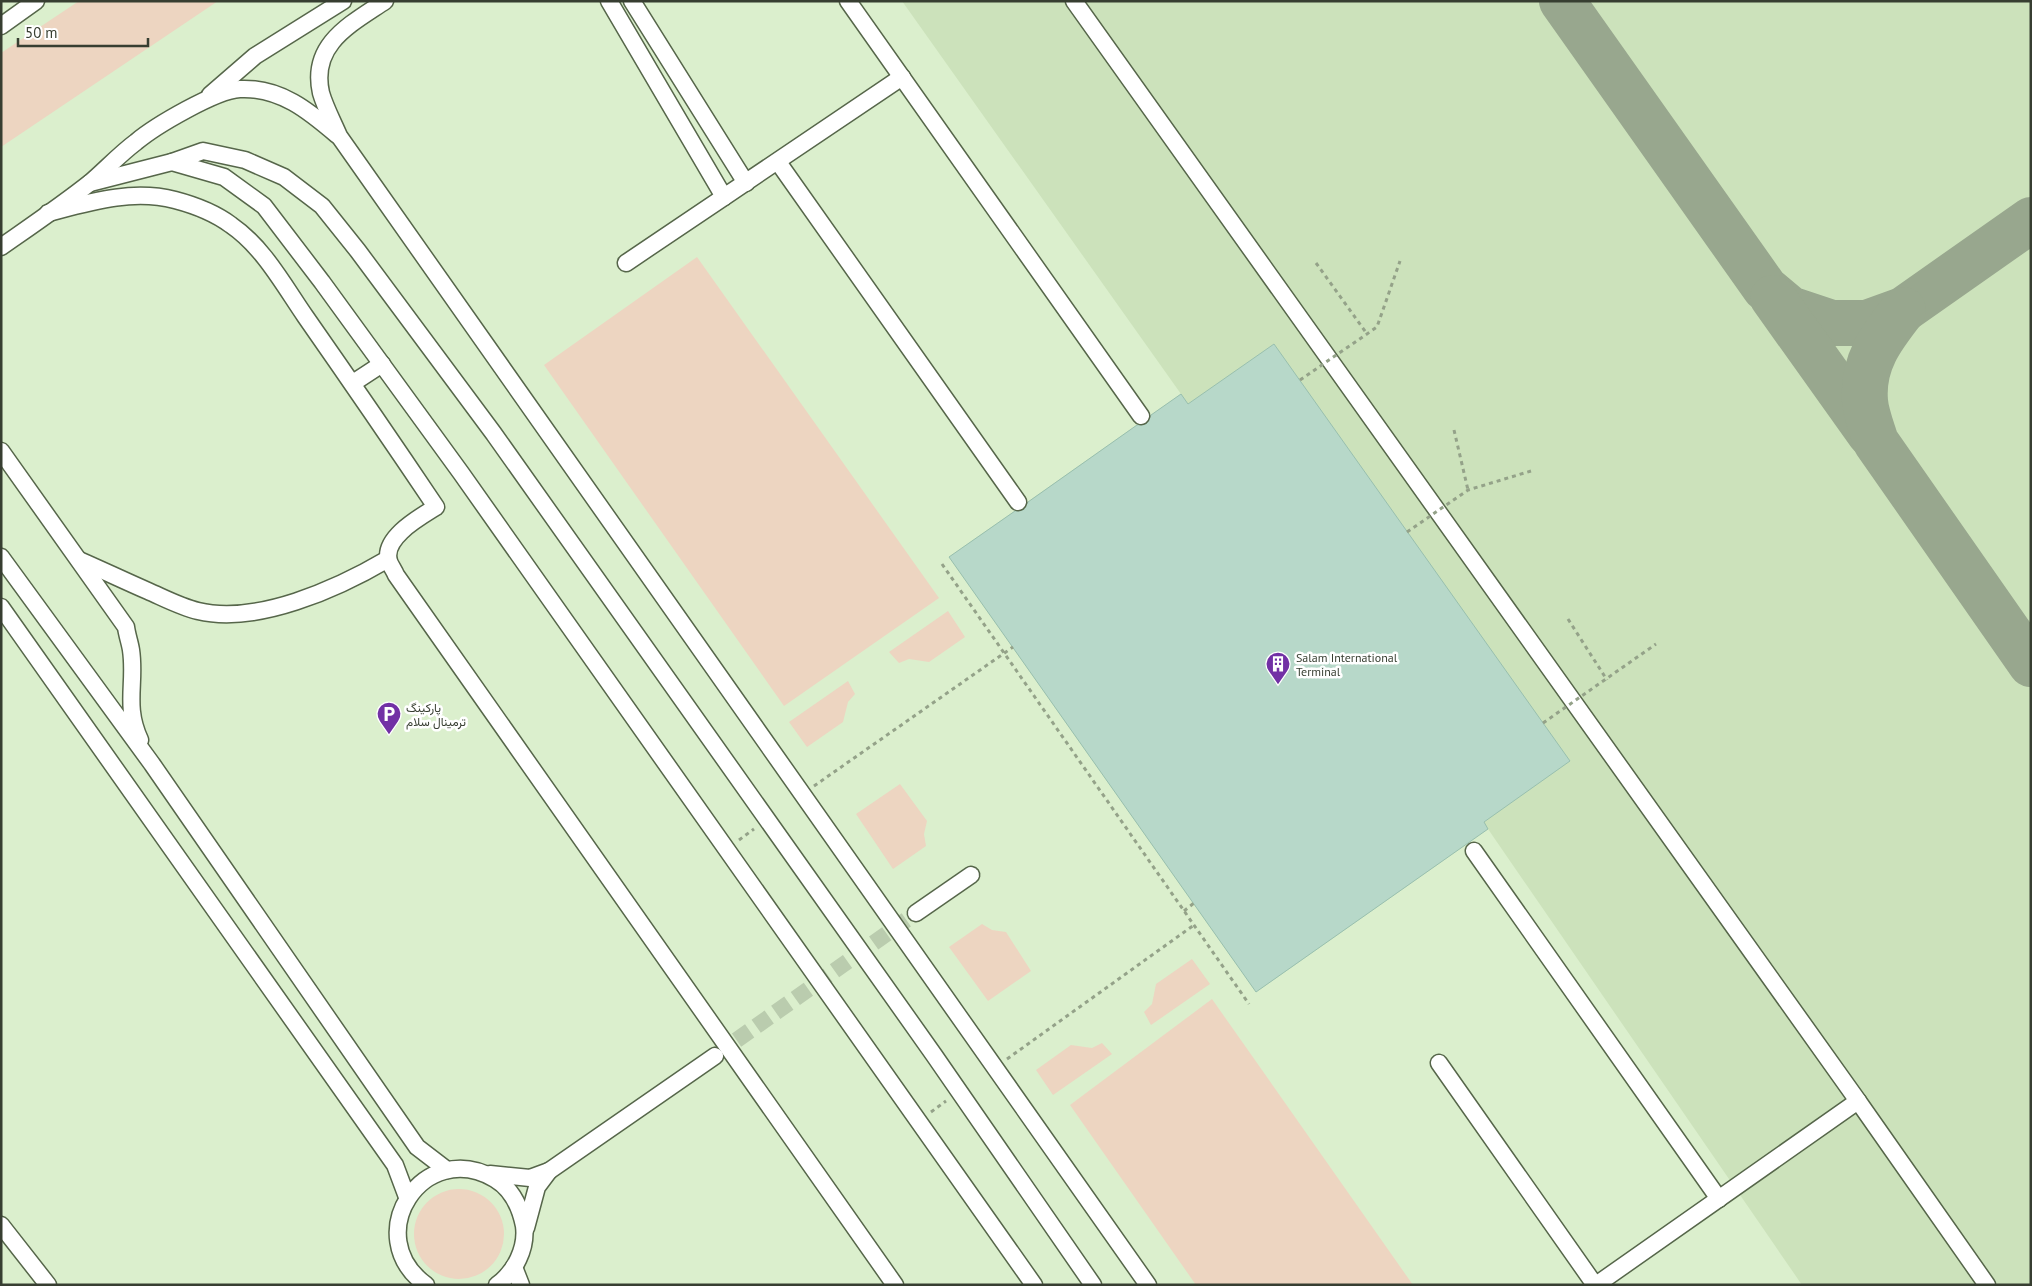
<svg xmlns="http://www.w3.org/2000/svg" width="2032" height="1286" font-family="'PT Sans',Vazirmatn,sans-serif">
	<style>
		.built { fill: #cce2bb }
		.green { fill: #edd5c1 }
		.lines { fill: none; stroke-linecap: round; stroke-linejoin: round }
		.taxiway { stroke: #98a78e; stroke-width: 46 }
		.building { fill: #b7d8c9; stroke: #98bfae }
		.minor-tunnel { stroke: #baccae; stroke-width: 16; stroke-dasharray: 16 8; stroke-linecap: butt }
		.minor-casing { stroke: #56664a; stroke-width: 19 }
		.path { stroke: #94a289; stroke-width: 3; stroke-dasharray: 4 4; stroke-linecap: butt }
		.minor { stroke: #fff; stroke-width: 16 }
		.path-bridge { stroke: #94a289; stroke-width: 3; stroke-dasharray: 4 4; stroke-linecap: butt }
		.labels { text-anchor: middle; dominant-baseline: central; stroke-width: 5; stroke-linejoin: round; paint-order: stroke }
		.poi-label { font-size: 12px; fill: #373e31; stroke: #fff; text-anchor: start }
	</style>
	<rect width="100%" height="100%" fill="#dbefcd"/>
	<polygon class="built" points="902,1 2031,1 2031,1285 1802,1285 1488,829 1256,992 949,557 1181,394"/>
	<g class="green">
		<polygon points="79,1 218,1 1,147 1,53"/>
		<polygon points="697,257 939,598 784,706 544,365"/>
		<polygon points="948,611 965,637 929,662 909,659 899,663 889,652"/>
		<polygon points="848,681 855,694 848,702 843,722 807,747 789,722"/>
		<polygon points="900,784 927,821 924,834 926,846 893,869 856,814"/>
		<polygon points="982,924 992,930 1006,932 1031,971 988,1001 949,947"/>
		<polygon points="1192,959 1210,984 1151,1025 1144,1012 1152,1004 1156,984"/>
		<polygon points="1212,999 1413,1285 1196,1285 1070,1105"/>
		<polygon points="1102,1043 1112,1054 1053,1095 1036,1070 1071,1045 1092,1048"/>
		<circle cx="459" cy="1234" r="45"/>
	</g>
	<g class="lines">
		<g class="taxiway">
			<polyline points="1562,1 1765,288 1790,309 1832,323 1867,323 1903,310 2031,220"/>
			<polyline points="1773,298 1870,434"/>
			<path d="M1903 310C1881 338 1862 363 1865 401 1866 414 1872 429 1876 442L2031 664"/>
		</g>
	</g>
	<polygon class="building" points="1274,344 1570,761 1484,822 1488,829 1256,992 949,557 1015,511 1023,510 1028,502 1137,425 1146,424 1151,415 1181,394 1188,404"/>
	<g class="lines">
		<polyline class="minor-tunnel" points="717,1054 916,913"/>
		<defs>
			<g id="minor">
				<path d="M385 1C351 24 310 44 321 93 325 107 333 122 339 136L1148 1285"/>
				<polyline points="609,1 724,197 902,77"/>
				<polyline points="632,1 746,183"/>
				<polyline points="848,1 1141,416"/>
				<polyline points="1074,1 1858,1101"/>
				<polyline points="1,26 36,1"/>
				<polyline points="210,95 255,56 343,1"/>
				<polyline points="172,162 203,151 245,160 284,177 322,206 358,251 494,434 934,1055 1093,1285"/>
				<polyline points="778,162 1018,502"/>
				<polyline points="90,183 172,162 224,177 264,206 322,282 461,473 1034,1285"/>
				<path d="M48 213C90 202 132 189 175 200 194 205 215 213 231 225 263 247 283 284 305 316 349 379 393 443 436 507 420 517 382 538 389 561 390 565 394 570 396 575L895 1285"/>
				<path d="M1 247C31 226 62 205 91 182 106 169 120 154 136 142 155 126 216 90 240 89 280 87 309 111 337 135"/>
				<polyline points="626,263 724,197"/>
				<polyline points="353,383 382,364"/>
				<path d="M1 451 126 627C127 635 130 643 131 650 136 683 124 706 140 740"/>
				<polyline points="1,557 152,764 417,1147 447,1170"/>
				<path d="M79 560C102 570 125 581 148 591 164 598 181 607 198 611 257 625 337 589 388 559"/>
				<polyline points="1,607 395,1165 407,1197"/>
				<polyline points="1474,851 1719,1199"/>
				<polyline points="916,913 971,875"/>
				<polyline points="1439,1063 1595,1285"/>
				<polyline points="490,1174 530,1178 549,1171 715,1056"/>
				<polyline points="1,1225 48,1285"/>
				<polyline points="526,1228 537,1187 549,1171"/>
				<polyline points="514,1267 521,1285"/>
				<path d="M426 1285C359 1236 423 1137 495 1179 512 1189 520 1206 524 1226 527 1248 515 1272 497 1285"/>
				<polyline points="1596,1285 1858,1101 1987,1285"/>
			</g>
		</defs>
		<use href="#minor" class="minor-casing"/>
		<g class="path">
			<polyline points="1316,263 1367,334"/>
			<polyline points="1454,430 1468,490"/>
			<polyline points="942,564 1249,1004"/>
			<polyline points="1568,619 1607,680"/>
			<polyline points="814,786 1013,647"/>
			<polyline points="739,840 754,829"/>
			<polyline points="1184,911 1194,903"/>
			<polyline points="1007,1059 1194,925"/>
			<polyline points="931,1112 946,1101"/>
		</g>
		<use href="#minor" class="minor"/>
		<g class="path-bridge">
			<polyline points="1300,380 1377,327 1400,261"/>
			<polyline points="1407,532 1468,490 1531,471"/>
			<polyline points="1543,723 1656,644"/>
		</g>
	</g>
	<defs>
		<symbol id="building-pin" viewBox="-11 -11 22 30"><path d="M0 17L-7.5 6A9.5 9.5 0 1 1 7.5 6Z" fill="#7230a5" stroke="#fff"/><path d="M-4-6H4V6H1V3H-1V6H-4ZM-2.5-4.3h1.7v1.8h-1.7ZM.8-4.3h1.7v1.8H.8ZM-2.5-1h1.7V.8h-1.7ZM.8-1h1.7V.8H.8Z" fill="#fff"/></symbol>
		<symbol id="parking-pin" viewBox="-11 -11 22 30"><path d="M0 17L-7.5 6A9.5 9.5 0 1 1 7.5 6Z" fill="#7230a5" stroke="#fff"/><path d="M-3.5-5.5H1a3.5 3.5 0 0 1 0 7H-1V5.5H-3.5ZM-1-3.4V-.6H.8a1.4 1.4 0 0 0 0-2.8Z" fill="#fff"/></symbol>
	</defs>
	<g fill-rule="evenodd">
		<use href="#building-pin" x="1264" y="650" width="28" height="38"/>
		<use href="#parking-pin" x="375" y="700" width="28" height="38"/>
	</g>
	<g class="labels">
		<g class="poi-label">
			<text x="1296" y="657">Salam International<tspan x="1296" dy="14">Terminal</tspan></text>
			<text x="406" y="707">پارکینگ<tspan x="406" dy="14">ترمینال سلام</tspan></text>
		</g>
	</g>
	<rect width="2032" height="1286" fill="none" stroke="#373e31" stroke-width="5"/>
	<path d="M18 38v8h130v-8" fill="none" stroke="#373e31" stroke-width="2.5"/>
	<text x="25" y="38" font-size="15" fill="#373e31" stroke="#ffffff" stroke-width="4" paint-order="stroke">50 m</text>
</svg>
